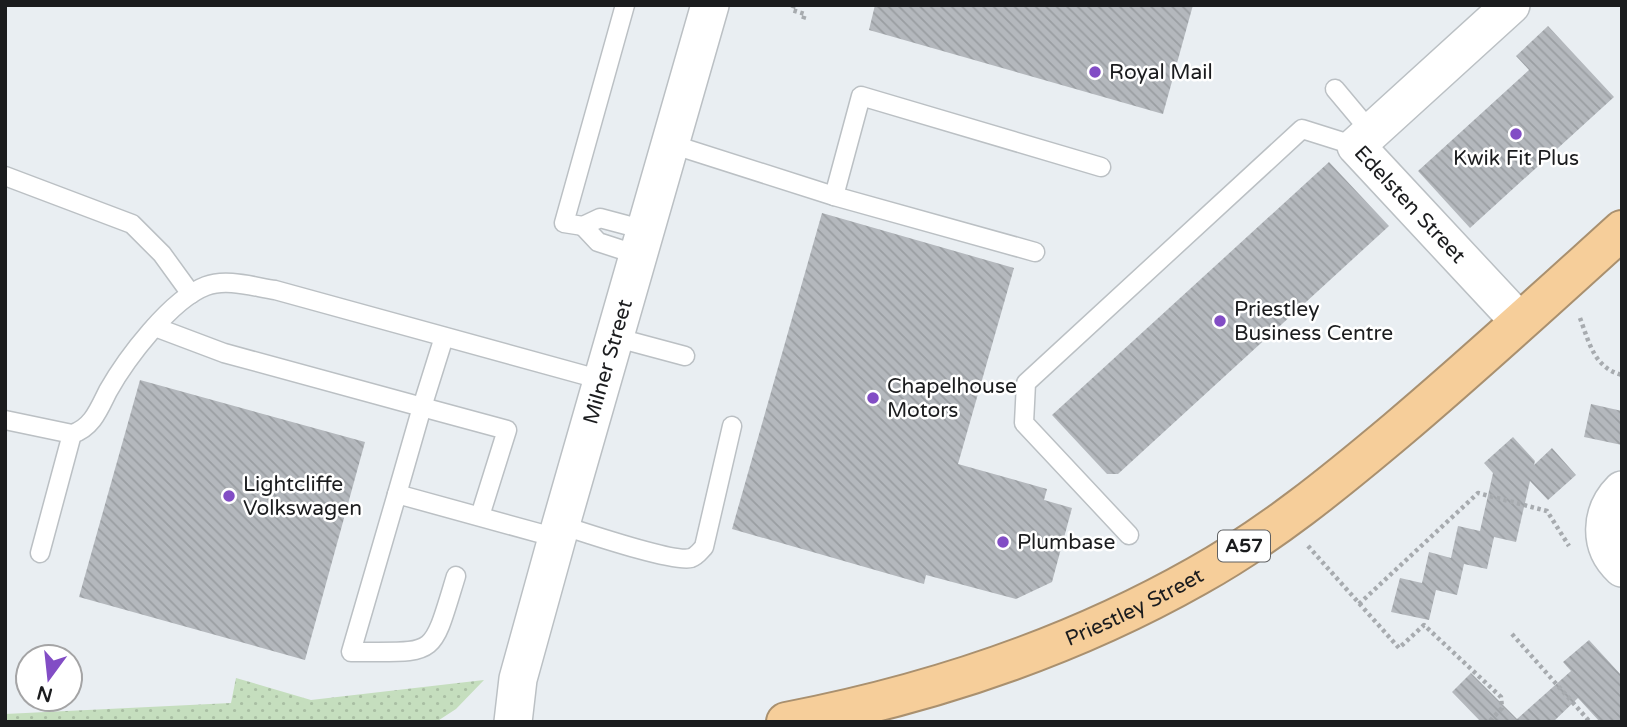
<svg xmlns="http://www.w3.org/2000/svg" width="1627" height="727" font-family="'Varela Round',sans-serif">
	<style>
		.grass { fill: url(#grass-dots) }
		.building { fill: url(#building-back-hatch) }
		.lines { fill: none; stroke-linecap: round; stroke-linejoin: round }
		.lane-casing { stroke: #bbc0c4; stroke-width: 21 }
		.street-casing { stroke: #bbc0c4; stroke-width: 40 }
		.highway-casing { stroke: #a9906f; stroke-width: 42 }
		.path { stroke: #a7abaf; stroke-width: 4.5; stroke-dasharray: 3.5 3.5; stroke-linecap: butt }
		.lane { stroke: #fff; stroke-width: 18 }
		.street { stroke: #fff; stroke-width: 37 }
		.highway { stroke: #f6ce9a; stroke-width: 38 }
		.poi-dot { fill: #824dc5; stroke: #fff; stroke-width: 2.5 }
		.labels { text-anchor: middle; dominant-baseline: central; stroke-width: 5; stroke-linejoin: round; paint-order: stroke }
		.shield { fill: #fff; stroke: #5f6062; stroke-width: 2 }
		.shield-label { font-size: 19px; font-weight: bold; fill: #1b1c1e }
		.poi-label { font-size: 21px; fill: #1b1c1e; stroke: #fff; text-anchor: start }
		.street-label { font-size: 21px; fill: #1b1c1e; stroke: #fff }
	</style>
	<defs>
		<pattern id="grass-dots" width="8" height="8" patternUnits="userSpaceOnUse" patternTransform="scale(1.75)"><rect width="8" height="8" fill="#c5debe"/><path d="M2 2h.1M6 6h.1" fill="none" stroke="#a9bea3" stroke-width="1.8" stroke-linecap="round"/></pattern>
		<pattern id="building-back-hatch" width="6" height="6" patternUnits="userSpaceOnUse" patternTransform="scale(1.75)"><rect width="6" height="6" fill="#b4b8bd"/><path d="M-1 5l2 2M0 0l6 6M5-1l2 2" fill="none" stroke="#9a9ea2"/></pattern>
	</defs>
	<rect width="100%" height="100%" fill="#e9eef2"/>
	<polygon class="grass" points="236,678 311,700 484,680 456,709 436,722 5,722 5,714 231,703"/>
	<g class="building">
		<polygon points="875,5 1193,5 1163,114 869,30"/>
		<polygon points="1548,26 1614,97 1470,228 1418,171 1529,70 1516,56"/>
		<polygon points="1329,162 1389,226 1118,474 1107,474 1052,415"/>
		<polygon points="822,213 1014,268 958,464 1047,489 1044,500 1072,508 1052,582 1016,599 926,575 924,584 732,529"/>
		<polygon points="140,380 365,442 305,660 79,597"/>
		<polygon points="1591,404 1622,411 1622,445 1584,437"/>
		<polygon points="1513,437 1535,461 1534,465 1552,448 1576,475 1548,500 1530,481 1516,542 1494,537 1487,569 1464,564 1457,595 1436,590 1429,620 1391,612 1400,578 1422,583 1429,552 1451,558 1458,526 1480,531 1493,473 1484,463"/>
		<polygon points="1589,640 1622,676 1622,722 1600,722 1578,698 1553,722 1481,722 1452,692 1471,673 1517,719 1571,671 1563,662"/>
	</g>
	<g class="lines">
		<defs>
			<g id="lane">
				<polyline points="625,5 564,223 583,226 600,218 645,230"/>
				<polyline points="1335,89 1371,132"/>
				<polyline points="671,144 834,196 1035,252"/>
				<polyline points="5,176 132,224 162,254 191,294"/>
				<polyline points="834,196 861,96 1101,167"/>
				<polyline points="583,226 598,242 638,255"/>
				<polyline points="155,327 224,353 422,407 397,494"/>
				<polyline points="444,337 422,407 507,430 480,516"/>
				<polyline points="614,337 685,356"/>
				<path d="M5 420 72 434C92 428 99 409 108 391 126 359 171 299 206 286 227 278 254 287 275 290L602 380"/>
				<path d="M561 525C583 532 674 563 691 558 697 556 700 551 704 547L732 426"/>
				<polyline points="1129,535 1024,423 1026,383 1302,129 1356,146"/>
				<polyline points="40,553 72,434"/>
				<path d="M456 576C430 661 438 651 351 652L397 494 557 538"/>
			</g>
			<g id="street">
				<path id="s1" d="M1511 5 1356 146 1520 322"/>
				<path d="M1622 490C1600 512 1598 546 1622 568"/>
				<path id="s2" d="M513 722 518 679 557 538 710 5"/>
			</g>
			<g id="highway">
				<path id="s3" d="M786 722C931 694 1068 649 1197 576 1269 536 1334 483 1397 430 1474 365 1548 297 1622 230"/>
			</g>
		</defs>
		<use href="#lane" class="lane-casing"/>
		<use href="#street" class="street-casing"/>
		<use href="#highway" class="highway-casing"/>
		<g class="path">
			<polyline points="794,5 792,10 805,14 803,20"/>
			<path d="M1580 318C1589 342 1594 368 1622 375"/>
			<polyline points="1308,546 1399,648 1424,625 1501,697 1502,708 1489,722"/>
			<polyline points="1359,604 1478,493 1547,511 1569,546"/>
			<polyline points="1512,634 1590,722"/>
		</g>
		<use href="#lane" class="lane"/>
		<use href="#street" class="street"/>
		<use href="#highway" class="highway"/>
	</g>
	<g class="poi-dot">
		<circle cx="1095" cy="72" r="7"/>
		<circle cx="1516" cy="134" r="7"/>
		<circle cx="1220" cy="321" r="7"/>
		<circle cx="873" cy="398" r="7"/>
		<circle cx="229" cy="496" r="7"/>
		<circle cx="1003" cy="542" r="7"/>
	</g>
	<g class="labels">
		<rect class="shield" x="1218" y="530.5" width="52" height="31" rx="5"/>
		<g class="shield-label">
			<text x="1244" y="546">A57</text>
		</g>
		<g class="poi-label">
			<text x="1109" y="72">Royal Mail</text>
			<text x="1516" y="158" text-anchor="middle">Kwik Fit Plus</text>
			<text x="1234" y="309">Priestley<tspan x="1234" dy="24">Business Centre</tspan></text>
			<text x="887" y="386">Chapelhouse<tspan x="887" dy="24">Motors</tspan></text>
			<text x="243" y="484">Lightcliffe<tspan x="243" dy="24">Volkswagen</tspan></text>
			<text x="1017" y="542">Plumbase</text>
		</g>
		<g class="street-label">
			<text stroke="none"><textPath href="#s1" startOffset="289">Edelsten Street</textPath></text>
			<text stroke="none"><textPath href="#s2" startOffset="373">Milner Street</textPath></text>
			<text stroke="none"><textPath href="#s3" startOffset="368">Priestley Street</textPath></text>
		</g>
	</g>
	<rect width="1627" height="727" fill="none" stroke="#1b1c1e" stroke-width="14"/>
	<g transform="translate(49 678) rotate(195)"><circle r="33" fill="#ffffff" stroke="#a4a4a5" stroke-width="2"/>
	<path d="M0-5L12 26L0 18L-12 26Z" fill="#824dc5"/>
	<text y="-10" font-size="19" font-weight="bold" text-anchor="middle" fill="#1b1c1e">N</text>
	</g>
</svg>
